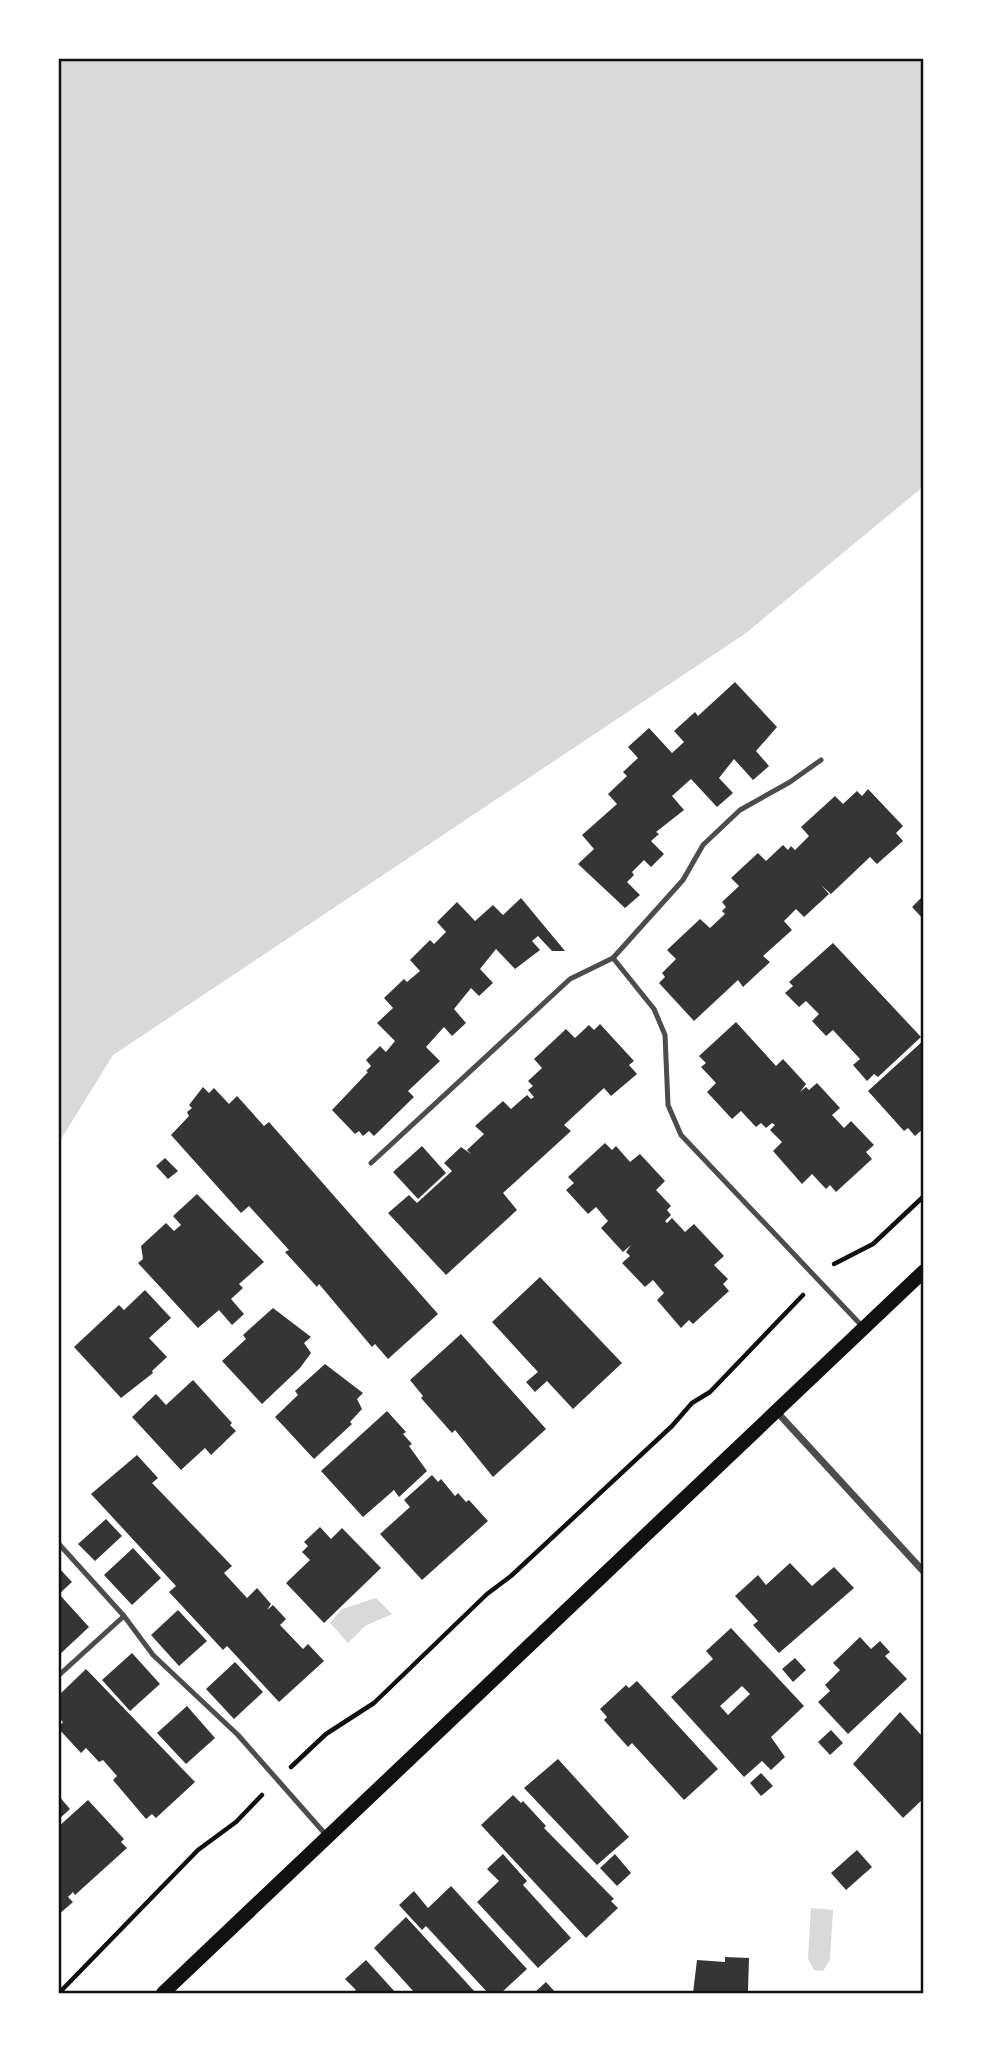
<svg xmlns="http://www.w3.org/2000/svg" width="982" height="2051" font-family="'Noto Sans',sans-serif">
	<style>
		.water { fill: #d9d9d9 }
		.building { fill: #353535; fill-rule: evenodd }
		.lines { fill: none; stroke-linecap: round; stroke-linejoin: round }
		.path { stroke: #111; stroke-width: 4.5 }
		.service { stroke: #4c4c4c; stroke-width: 5 }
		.minor { stroke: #4c4c4c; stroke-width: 7 }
		.secondary { stroke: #111; stroke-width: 14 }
		.neatline { fill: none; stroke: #111; stroke-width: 2.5 }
	</style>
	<rect width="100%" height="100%" fill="#fff"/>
	<g class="water">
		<polygon points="58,58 924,58 924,486 746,633 113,1055 58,1144"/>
		<polygon points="376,1598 392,1614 365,1626 348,1643 330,1623 342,1609"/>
		<polygon points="811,1908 833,1910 830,1960 823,1971 814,1970 808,1959"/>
	</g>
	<g class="building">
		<polygon points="735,682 777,727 756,751 769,766 753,780 734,759 719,778 733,793 717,807 691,779 672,796 684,810 656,832 659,834 651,841 664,854 651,867 644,860 632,872 634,875 627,882 640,895 625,908 578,864 594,849 582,835 617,804 608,794 627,776 623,772 638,758 628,747 649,728 672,753 684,742 674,731 695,712 698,716"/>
		<polygon points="868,789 903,826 896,833 903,841 877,864 870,857 831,894 821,885 829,894 804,917 796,909 784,921 792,930 763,956 770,962 743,987 738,980 694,1021 659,983 665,977 662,973 676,959 667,950 700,919 710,928 725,914 722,911 726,907 722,902 739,886 731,878 758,853 766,861 783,845 788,850 791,846 795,850 809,836 801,827 835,796 843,804 857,791 862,796"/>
		<polygon points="924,895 924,920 912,907"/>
		<polygon points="521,898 565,951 552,951 538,936 532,941 540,950 515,969 496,949 480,969 493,983 479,996 471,988 454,1009 466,1023 452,1036 444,1027 426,1047 440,1061 408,1091 414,1097 374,1136 369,1131 363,1136 359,1131 355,1134 332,1110 368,1072 366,1071 371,1066 366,1060 380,1046 386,1052 395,1041 377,1023 393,1008 384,998 404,979 407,982 420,971 410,960 430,940 434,944 446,932 437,922 457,902 475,921 493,905 503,915"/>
		<polygon points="833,943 921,1037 878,1077 874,1074 867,1081 853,1065 860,1059 833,1030 826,1036 812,1021 819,1014 806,1001 799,1007 785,993 793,986 789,982"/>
		<polygon points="736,1022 776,1066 783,1059 806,1084 800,1092 806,1087 809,1090 817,1083 840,1108 832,1115 844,1128 851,1121 874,1145 866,1152 872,1159 836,1192 830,1185 826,1189 812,1174 802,1184 773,1151 782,1142 770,1130 775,1125 772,1123 766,1128 761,1123 756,1127 741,1111 732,1119 707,1092 716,1083 701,1067 706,1063 699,1056"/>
		<polygon points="600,1024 634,1061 629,1065 637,1074 611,1096 604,1088 564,1125 571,1131 503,1193 517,1210 446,1275 388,1213 409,1195 417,1203 452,1171 444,1163 461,1147 471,1154 467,1150 484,1134 475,1126 503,1101 511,1109 527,1095 531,1099 534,1097 528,1090 533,1086 528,1081 542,1068 534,1059 566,1029 575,1038 589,1025 594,1030"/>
		<polygon points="924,1040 924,1128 915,1136 908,1128 904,1131 868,1091"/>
		<polygon points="203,1087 209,1093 214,1088 229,1104 237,1096 264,1126 269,1122 438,1314 388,1359 375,1344 372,1347 319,1284 317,1287 285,1252 289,1250 249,1206 241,1213 171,1135 189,1116 187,1112 192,1108 189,1105"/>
		<polygon points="605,1143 612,1150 616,1146 630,1162 640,1154 665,1181 656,1190 671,1206 667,1210 671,1215 665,1221 667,1223 672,1218 685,1232 694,1224 724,1256 714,1265 728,1279 723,1284 729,1291 693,1324 689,1320 681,1328 657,1300 664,1293 653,1280 645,1287 622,1263 630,1256 626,1252 631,1245 623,1252 601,1228 608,1221 596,1207 588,1214 566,1190 574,1183 568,1177"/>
		<polygon points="422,1146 446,1173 418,1199 393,1172"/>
		<polygon points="165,1158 178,1171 168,1179 156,1166"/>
		<polygon points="197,1194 264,1262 239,1284 243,1288 231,1299 244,1314 232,1325 219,1310 198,1328 138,1263 143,1259 141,1246 166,1223 174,1231 181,1225 173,1216"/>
		<polygon points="540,1277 622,1363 573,1409 547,1381 535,1392 526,1382 538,1372 492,1322"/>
		<polygon points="145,1290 171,1318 149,1338 167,1357 152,1371 153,1373 121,1398 74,1347 119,1305 124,1310"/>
		<polygon points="273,1308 311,1337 304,1343 311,1353 300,1368 262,1404 222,1361 246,1339 243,1335"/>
		<polygon points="461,1334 546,1429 493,1477 455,1430 452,1433 421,1398 423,1396 410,1380"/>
		<polygon points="325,1364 363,1393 357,1399 362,1409 350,1422 352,1424 314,1459 275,1417 298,1395 295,1391"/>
		<polygon points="193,1380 232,1423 230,1425 236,1431 211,1455 205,1448 181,1470 132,1417 156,1394 166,1405"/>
		<polygon points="387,1411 406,1432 403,1434 412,1444 409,1446 427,1471 399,1497 394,1490 363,1517 321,1471"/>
		<polygon points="137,1455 158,1478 152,1483 232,1566 224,1573 247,1598 257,1588 271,1604 267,1610 273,1605 286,1619 280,1625 303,1649 308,1644 324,1661 279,1702 227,1646 223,1650 169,1592 176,1586 91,1494"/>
		<polygon points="432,1475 438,1482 441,1479 455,1496 458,1493 466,1502 469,1500 488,1521 422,1580 380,1534 410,1507 404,1500"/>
		<polygon points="106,1519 122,1536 95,1561 78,1544"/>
		<polygon points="320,1527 331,1539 342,1528 381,1568 324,1623 286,1583 310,1560 302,1552 308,1546 304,1542"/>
		<polygon points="133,1548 161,1578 132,1605 104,1575"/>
		<polygon points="790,1563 812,1586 834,1567 854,1588 779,1653 753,1625 758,1621 735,1596 758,1575 766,1585"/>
		<polygon points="58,1567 72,1582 59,1594 89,1627 58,1656"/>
		<polygon points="178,1610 207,1641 179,1666 151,1635"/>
		<path d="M731 1628 804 1706 771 1737 785 1757 771 1770 762 1761 744 1777 671 1697 713 1659 706 1651ZM742 1686 750 1694 728 1715 720 1706Z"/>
		<polygon points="860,1637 871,1649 880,1641 890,1652 885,1656 907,1679 848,1734 818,1702 830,1691 825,1685 840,1670 833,1663"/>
		<polygon points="132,1653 160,1684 130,1711 102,1680"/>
		<polygon points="795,1658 806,1670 793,1682 782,1669"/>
		<polygon points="235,1662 263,1692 234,1719 206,1689"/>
		<polygon points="86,1669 195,1782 156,1818 152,1814 146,1819 113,1780 117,1776 103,1760 99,1762 86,1748 81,1753 58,1728 63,1722 58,1717 58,1696"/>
		<polygon points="637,1681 718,1769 684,1800 632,1743 628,1747 604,1720 607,1717 600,1709 626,1685 629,1688"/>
		<polygon points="187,1706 215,1738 186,1764 157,1733"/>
		<polygon points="900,1712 924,1738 924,1798 903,1818 853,1764"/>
		<polygon points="831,1730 843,1743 830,1755 818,1742"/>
		<polygon points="558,1759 629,1837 597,1865 524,1788"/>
		<polygon points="761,1773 773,1786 761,1796 750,1783"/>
		<polygon points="58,1795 70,1809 58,1820"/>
		<polygon points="513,1795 521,1803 523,1801 546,1826 544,1828 614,1899 611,1901 618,1908 586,1938 481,1825"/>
		<polygon points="88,1800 124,1839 121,1842 127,1848 75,1895 73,1892 68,1897 73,1902 58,1915 58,1827"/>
		<polygon points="857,1850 872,1867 846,1890 831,1873"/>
		<polygon points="503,1854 527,1881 523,1885 571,1938 538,1968 477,1902 499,1881 487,1869"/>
		<polygon points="615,1854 631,1873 617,1886 600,1868"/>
		<polygon points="451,1886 527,1969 501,1993 488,1993 426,1926 422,1930 399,1905 414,1891 428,1908"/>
		<polygon points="406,1917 476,1993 415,1993 374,1948"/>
		<polygon points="725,1957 749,1958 748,1991 693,1993 697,1960 725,1962"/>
		<polygon points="366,1960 396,1993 352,1993 356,1990 345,1979"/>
		<polygon points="546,1982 556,1993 534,1993"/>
	</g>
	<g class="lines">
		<g class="path">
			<polyline points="834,1264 873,1244 924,1196"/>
			<polyline points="291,1767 326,1734 374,1703 487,1594 511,1576 672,1426 692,1403 710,1392 803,1295"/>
			<polyline points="59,1993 198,1850 236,1822 262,1795"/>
		</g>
		<g class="service">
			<polyline points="613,958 654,1009 665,1035 668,1105 681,1135 862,1326"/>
			<polyline points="371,1163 570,979 613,958 683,880 703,845 740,810 790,782 821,760"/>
			<polyline points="58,1543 124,1616 153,1655 238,1735 327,1836"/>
			<polyline points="58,1676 124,1616"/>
		</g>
		<polyline class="minor" points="776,1411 924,1572"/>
		<polyline class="secondary" points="163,1993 924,1271"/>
	</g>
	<rect width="982" height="2051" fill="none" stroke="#ffffff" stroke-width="119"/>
	<rect x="60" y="60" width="862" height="1932" class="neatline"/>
</svg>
